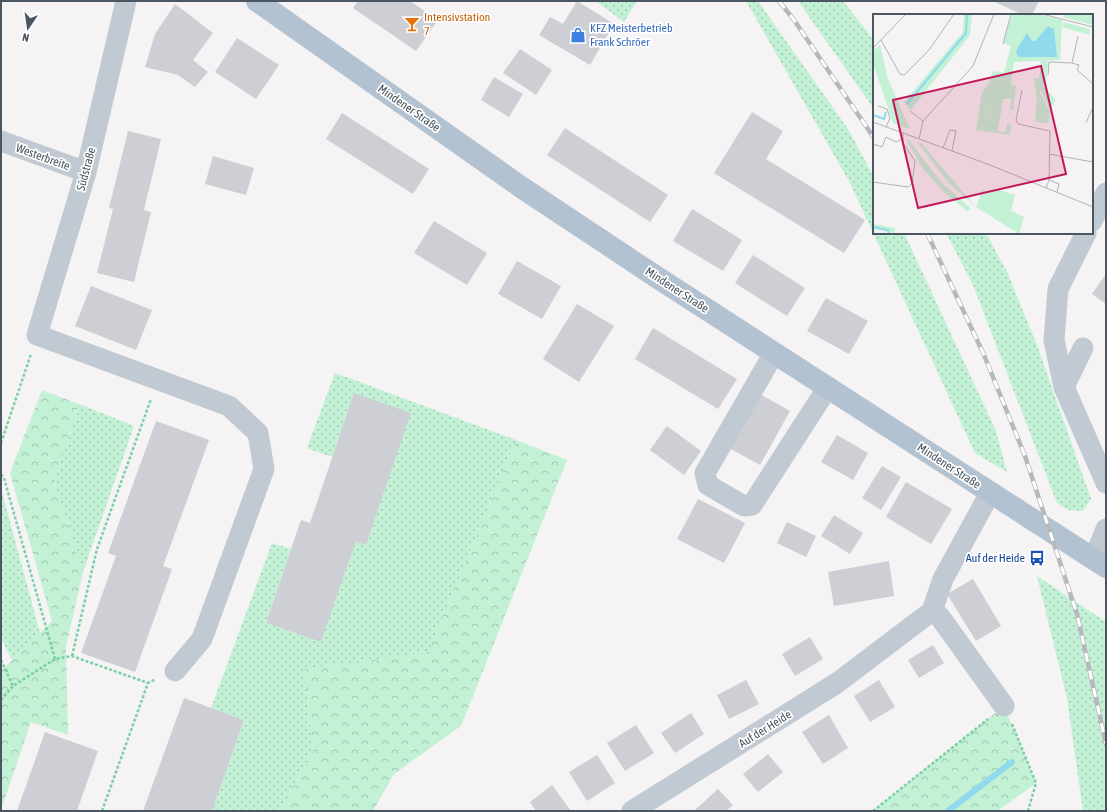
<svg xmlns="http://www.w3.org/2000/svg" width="1107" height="812" font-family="'Asap Condensed',sans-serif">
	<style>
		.green { fill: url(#green-dots) }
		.forest { fill: url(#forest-crowns) }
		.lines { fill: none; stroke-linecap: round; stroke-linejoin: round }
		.stream { stroke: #90daee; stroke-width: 6 }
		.building { fill: #cdcfd5 }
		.path { stroke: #7ad0a6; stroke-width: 2.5; stroke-dasharray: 3 2; stroke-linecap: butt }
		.minor { stroke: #c1cad2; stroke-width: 21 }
		.major { stroke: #b3c2d1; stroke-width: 22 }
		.rail-casing { stroke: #b5b8bd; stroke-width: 4.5 }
		.rail { stroke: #fff; stroke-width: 3; stroke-dasharray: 9; stroke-linecap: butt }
		.labels { text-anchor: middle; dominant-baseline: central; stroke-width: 3.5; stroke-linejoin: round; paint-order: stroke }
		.food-label { font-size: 12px; fill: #c56008; stroke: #fff; text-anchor: start }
		.shop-label { font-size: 12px; fill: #366cbe; stroke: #fff; text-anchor: start }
		.street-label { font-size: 12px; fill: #4a5661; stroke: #fff }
		.transit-label { font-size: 12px; fill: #164399; stroke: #fff; text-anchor: end }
		.inset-river { fill: none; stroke: #90daee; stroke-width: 2 }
		.inset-road { fill: none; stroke: #b1b4b9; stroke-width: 1 }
		.view { fill: #c2185b; fill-opacity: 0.15; stroke: #c2185b; stroke-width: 2 }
		.inset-edge { fill: none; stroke: #4a5661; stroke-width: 2 }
	</style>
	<defs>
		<pattern id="green-dots" width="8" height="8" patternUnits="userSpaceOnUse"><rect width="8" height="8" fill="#c3f1d5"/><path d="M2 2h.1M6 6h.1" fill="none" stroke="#a0c6b0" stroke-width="1.8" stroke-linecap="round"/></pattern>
		<pattern id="forest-crowns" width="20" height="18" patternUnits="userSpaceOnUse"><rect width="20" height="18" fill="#c3f1d5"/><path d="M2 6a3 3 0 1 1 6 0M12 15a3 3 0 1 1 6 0" fill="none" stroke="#a0c6b0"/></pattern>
	</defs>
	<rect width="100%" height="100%" fill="#f5f3f3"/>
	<g class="green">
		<polygon points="596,1 637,1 624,22"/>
		<polygon points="746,1 758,1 848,129 874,177 874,233 904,233 996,431 1007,472 975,453 850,183"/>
		<polygon points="798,1 843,1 874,40 874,109"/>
		<polygon points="946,233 986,233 1007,272 1037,345 1091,499 1083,511 1068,510 1057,503 973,285"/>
		<polygon points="335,373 516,440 428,653 305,669 313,751 279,811 212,811 244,720 211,708 272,543 291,549 266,623 321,642 356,541 366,544 411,413 354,394 332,457 307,448"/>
		<polygon points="79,404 134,426 83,572 54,483"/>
		<polygon points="2,492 40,633 12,660 1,638 1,493"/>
		<polygon points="1037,576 1106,622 1106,811 1083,811 1067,698"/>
	</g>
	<g class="forest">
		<polygon points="42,390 79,404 54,483 83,572 66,646 68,735 31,722 1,810 1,671 52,621 10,473"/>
		<polygon points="516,440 567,460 461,726 394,774 373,811 279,811 313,751 305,669 428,652"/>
		<polygon points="1004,706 1036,783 998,811 873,811"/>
	</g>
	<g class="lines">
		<polyline class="stream" points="948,811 1012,762"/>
	</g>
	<g class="building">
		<polygon points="358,1 410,1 438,20 416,51 353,8"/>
		<polygon points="577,1 614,24 590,65 539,35 550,17 563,24"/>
		<polygon points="993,1 1039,1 1032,15 1023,15"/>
		<polygon points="175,4 213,33 193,60 208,72 195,87 178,75 145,67 155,34"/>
		<polygon points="237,38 279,65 256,99 215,72"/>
		<polygon points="520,49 552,70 536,95 503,73"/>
		<polygon points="494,77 523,94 509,117 481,100"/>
		<polygon points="752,112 783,131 766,159 865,220 844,253 714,173"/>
		<polygon points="342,113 429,169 413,194 326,139"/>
		<polygon points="565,128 668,195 650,222 547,155"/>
		<polygon points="128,131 161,139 144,210 151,212 134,282 97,273 113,209 109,208"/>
		<polygon points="213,156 254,168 246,195 205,184"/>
		<polygon points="692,209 742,240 723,271 673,241"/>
		<polygon points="434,221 487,253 467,285 414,253"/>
		<polygon points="753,255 805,288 787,316 735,283"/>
		<polygon points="517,261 561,286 542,319 498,294"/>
		<polygon points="1106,274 1106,304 1092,294"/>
		<polygon points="91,286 152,310 136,350 75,326"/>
		<polygon points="826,298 868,321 849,354 807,331"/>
		<polygon points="577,304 614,326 579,382 543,359"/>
		<polygon points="653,328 737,379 718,409 635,359"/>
		<polygon points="354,393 411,413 366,545 356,541 321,642 266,623 301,520 310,523"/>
		<polygon points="760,394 790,411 760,465 729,448"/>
		<polygon points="156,421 209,440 163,566 172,569 135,672 81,653 116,556 108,553"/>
		<polygon points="667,426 701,451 684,475 650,450"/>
		<polygon points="837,435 868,453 853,480 821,462"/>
		<polygon points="882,466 901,477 881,510 862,498"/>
		<polygon points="906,482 952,509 931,544 886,517"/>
		<polygon points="698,499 745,523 724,563 677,539"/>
		<polygon points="834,515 863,533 850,554 821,536"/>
		<polygon points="787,522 816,536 806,557 777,543"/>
		<polygon points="889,561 894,596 834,606 828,572"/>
		<polygon points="973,579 1001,626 976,641 947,594"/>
		<polygon points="810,637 823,659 795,676 782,654"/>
		<polygon points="933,645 944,663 919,678 908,660"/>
		<polygon points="746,680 759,704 729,719 717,695"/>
		<polygon points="879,680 895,707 870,722 854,696"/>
		<polygon points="184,698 244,720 212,811 143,811"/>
		<polygon points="691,713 704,734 675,753 661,733"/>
		<polygon points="829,715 848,748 823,764 802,732"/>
		<polygon points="636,725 654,753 625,771 607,743"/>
		<polygon points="45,732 98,751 77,811 17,811"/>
		<polygon points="768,754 783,772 758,792 743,774"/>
		<polygon points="597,755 615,783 587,801 569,772"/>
		<polygon points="552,785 571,811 536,811 530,802"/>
		<polygon points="718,789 733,805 726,811 694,811"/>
	</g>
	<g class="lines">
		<g class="path">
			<polyline points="1,443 31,354"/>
			<polyline points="1,474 4,478 55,659"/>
			<polyline points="72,656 97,549 151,399"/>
			<polyline points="1,660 13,686"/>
			<polyline points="1,700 13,686 55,659 72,656 148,683"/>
			<polyline points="1012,724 1036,783 1028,811"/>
			<polyline points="102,811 148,683 156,679"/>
			<polyline points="873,811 988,719"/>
		</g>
		<g class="minor">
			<polyline points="126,1 86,172 37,335 229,406 258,433 264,469 202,639 175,671"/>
			<polyline points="1,141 86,172"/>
			<polyline points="1092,221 1106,193"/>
			<polyline points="1086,233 1058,289 1054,340 1064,387 1106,483"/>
			<polyline points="774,353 705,473 708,485 744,506 752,505 828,387"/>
			<polyline points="1064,387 1083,348"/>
			<polyline points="1094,559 1106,529"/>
			<polyline points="932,611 943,579 990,493"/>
			<polyline points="932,611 940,617 1004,706"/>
			<polyline points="632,811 837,683 932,611"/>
		</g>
		<polyline class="major" points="257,1 521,187 655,276 1106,567"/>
		<defs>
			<g id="rail">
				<polyline points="779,1 794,20 874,138"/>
				<polyline points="927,233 984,355 1025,456 1077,614 1106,744"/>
			</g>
		</defs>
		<use href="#rail" class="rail-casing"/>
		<use href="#rail" class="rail"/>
	</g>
	<defs>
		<symbol id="bar-bare" viewBox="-9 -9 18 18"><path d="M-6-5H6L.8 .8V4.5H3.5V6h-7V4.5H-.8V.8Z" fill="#e8710a" stroke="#fff" stroke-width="2.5" paint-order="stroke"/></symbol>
		<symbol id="shop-bare" viewBox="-9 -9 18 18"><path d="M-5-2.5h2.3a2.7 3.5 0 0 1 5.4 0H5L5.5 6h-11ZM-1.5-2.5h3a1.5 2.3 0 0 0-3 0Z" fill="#3f7fe0" stroke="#fff" stroke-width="2.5" paint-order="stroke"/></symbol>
		<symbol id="bus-bare" viewBox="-9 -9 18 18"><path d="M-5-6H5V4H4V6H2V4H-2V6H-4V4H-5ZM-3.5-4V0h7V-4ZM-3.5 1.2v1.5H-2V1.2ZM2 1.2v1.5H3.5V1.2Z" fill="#1a4fb4" stroke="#fff" stroke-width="2.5" paint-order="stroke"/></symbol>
	</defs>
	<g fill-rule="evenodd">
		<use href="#bar-bare" x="401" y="13" width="22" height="22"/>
		<use href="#shop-bare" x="567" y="24" width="22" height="22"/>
		<use href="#bus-bare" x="1026" y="547" width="22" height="22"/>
	</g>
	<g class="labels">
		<g class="food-label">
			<text x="424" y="17">Intensivstation<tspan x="424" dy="14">7</tspan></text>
		</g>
		<g class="shop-label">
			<text x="590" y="28">KFZ Meisterbetrieb<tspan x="590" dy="14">Frank Schröer</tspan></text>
		</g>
		<g class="street-label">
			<text transform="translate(409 108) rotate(35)">Mindener Straße</text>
			<text transform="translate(43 157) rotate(20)">Westerbreite</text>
			<text transform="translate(86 169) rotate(-75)">Südstraße</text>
			<text transform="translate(677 290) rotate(33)">Mindener Straße</text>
			<text transform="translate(949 466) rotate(33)">Mindener Straße</text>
			<text transform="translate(765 729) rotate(-32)">Auf der Heide</text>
		</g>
		<g class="transit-label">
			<text x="1025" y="558">Auf der Heide</text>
		</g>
	</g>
	<g transform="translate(873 14)">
		<rect width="220" height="220" fill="#f5f3f3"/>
		<path d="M139 0H164L189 6 187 46 141 48 138 71 143 72 140 96H137L138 85H130L125 117 133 118 134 109 138 110 137 121 110 117 115 86 128 70 138 32 130 29ZM7 31 15 65 37 115 20 109 2 55H0V37ZM171 73 183 86 177 95 168 77ZM164 86 171 97 170 109 162 107ZM33 125 36 126 68 168 98 195 94 197 72 179 50 155ZM44 128 49 130 103 193 109 176 116 179 126 176 142 181 138 197 151 203 146 220 103 193 76 169ZM0 210 22 214V219L0 215Z" fill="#c3f1d5"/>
		<path d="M91 0H99L97 21 37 97 31 88 90 18ZM192 0H220V11L190 3ZM190 8 217 15V21L189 13ZM168 47H175L173 69 167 79 177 97 175 109H170L171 97 164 86 161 64 166 65ZM120 57 131 59 128 70 131 80 115 86 110 117 103 116 109 78 116 69Z" fill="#c3f1d5"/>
		<path d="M175 12 181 15 184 43H145L143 37 154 19 159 27H162Z" fill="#90daee"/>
		<path class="inset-river" d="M34 90 93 19 94 0M0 101 11 105 13 98M0 213 15 216 16 220"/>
		<path class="inset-road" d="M169 0 220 13M8 26 27 60 31 61 56 36 81 0M130 30 138 0M0 34 33 0M199 49 205 22M175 61 176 48 199 49 206 51 204 56 219 69M149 76 143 106 145 110 177 117 176 166 173 174M5 92 14 95 17 104 13 113M37 97 50 107M50 107 100 52 121 0M0 108 117 151 220 193M213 109 220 93M13 123 23 128 29 125M46 125 50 107M0 130 9 133 13 123M70 134 77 116 83 117 79 137M176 140 220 148M176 166 186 170 184 178M0 168 35 173 39 170 42 147 30 129V119"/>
		<path class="view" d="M168 52 193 160 45 194 20 86Z"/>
		<rect width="220" height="220" class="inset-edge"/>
	</g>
	<rect width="1107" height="812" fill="none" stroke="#4a5661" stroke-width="4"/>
	<g transform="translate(28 28) rotate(193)" stroke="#ffffff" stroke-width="3" paint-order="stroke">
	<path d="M0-3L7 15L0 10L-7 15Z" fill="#4a5661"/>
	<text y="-6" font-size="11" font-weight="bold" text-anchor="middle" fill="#4a5661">N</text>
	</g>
</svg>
